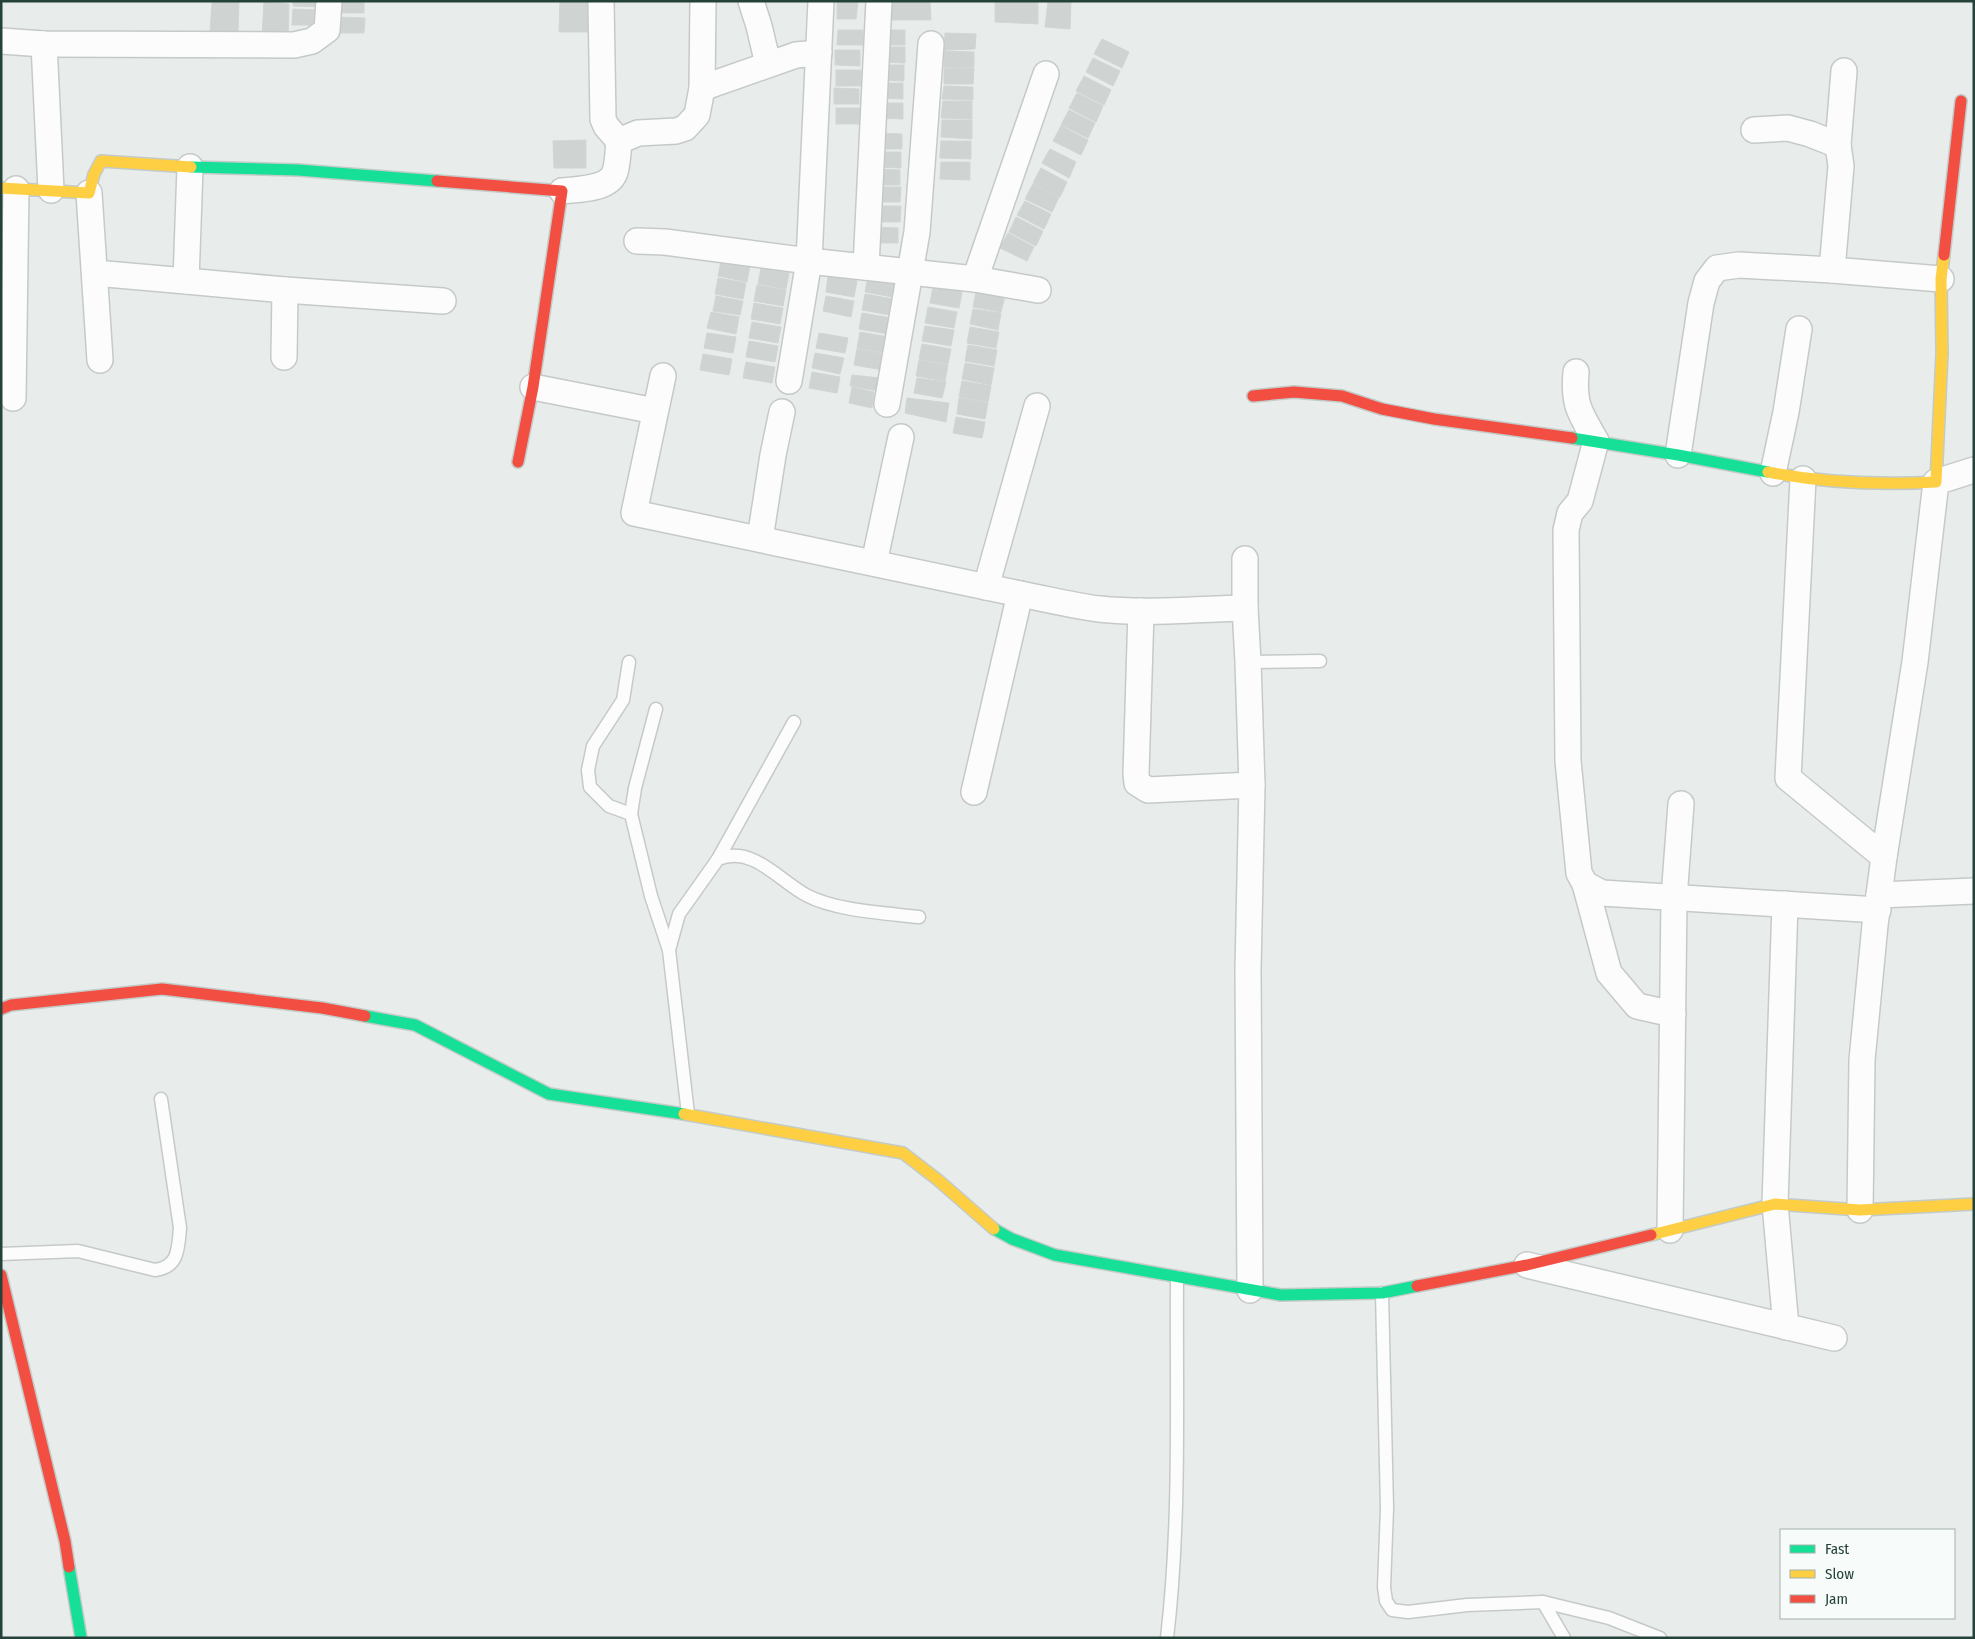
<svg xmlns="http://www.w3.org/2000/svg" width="1975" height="1639" font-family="'Fira Sans Condensed',sans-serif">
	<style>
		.building { fill: #cfd4d2; stroke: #d1d6d4 }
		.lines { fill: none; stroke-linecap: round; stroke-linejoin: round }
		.lane-casing { stroke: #c5cac8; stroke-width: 15 }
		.street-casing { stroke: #c5cac8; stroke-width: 28 }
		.fast-casing { stroke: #c3cbc8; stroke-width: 14 }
		.slow-casing { stroke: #c3cbc8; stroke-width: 14 }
		.jam-casing { stroke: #c3cbc8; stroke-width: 14 }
		.lane { stroke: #fcfcfc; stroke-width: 12 }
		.street { stroke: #fcfcfc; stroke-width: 25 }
		.fast { stroke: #16e098; stroke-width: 11 }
		.slow { stroke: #ffcf43; stroke-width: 11 }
		.jam { stroke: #f24e42; stroke-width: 11 }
	</style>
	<rect width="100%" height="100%" fill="#e8edeb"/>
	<g class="building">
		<polygon points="212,1 239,1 238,33 210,33"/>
		<polygon points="264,1 289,4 288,37 262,37"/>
		<polygon points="293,1 321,1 321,7 293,6"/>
		<rect x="336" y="1" width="28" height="12"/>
		<polygon points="560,1 592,1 591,32 559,32"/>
		<polygon points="837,1 858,1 856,19 837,19"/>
		<polygon points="891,1 930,1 931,20 889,20"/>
		<polygon points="995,1 1038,1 1038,24 995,22"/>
		<polygon points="1048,1 1071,1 1070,29 1045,27"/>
		<polygon points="293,9 321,10 320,25 292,25"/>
		<polygon points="337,17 365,18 364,33 336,33"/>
		<polygon points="838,30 863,30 863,45 837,45"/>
		<polygon points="880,30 905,30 905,45 879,45"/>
		<polygon points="945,33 976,34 975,49 944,50"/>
		<polygon points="1102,39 1129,52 1122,68 1094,54"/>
		<polygon points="880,47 905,47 905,63 879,62"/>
		<polygon points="835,50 860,50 860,66 835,65"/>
		<polygon points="944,51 974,52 974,67 944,68"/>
		<polygon points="1093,58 1120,71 1113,86 1086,72"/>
		<polygon points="879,65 904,65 904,81 879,80"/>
		<polygon points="974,68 973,84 944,84 944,69"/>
		<rect x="836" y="70" width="25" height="16"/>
		<polygon points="1084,76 1111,90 1104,105 1076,91"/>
		<polygon points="878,83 903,83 903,99 878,98"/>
		<polygon points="944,86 973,87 973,100 942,99"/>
		<polygon points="834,88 859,89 859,104 834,104"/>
		<polygon points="1077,93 1103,106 1096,122 1069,108"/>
		<polygon points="943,101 972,101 972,119 941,118"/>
		<polygon points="878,103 903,103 903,119 877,118"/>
		<rect x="836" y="108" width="25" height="16"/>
		<polygon points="1069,110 1095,123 1088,138 1061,125"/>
		<polygon points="942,120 972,120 972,139 941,137"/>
		<polygon points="1061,126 1088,140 1081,155 1053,141"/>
		<polygon points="877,133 902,134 902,149 877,149"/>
		<polygon points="586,140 586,168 554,168 553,141"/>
		<polygon points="941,141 971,141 971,159 940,158"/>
		<polygon points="1050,149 1076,162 1069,178 1042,163"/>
		<polygon points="876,152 901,152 901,168 876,167"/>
		<polygon points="941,162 970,162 970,180 940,179"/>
		<polygon points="1041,168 1067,182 1060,197 1033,183"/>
		<polygon points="875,169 900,170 900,185 874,185"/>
		<polygon points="1033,184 1059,197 1052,212 1025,199"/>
		<polygon points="876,187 901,187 900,202 875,202"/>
		<polygon points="1025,201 1051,214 1044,229 1017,215"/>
		<polygon points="876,206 901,206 900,222 875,222"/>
		<polygon points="1016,217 1043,231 1036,246 1009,232"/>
		<polygon points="873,227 898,228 898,243 872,243"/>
		<polygon points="1008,233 1034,247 1027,261 1000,248"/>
		<polygon points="721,261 750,265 747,282 718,276"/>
		<polygon points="761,268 789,273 786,289 758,284"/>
		<polygon points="828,276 857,281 854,297 826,292"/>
		<polygon points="868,276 897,281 893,297 865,292"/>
		<polygon points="718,278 746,283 743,299 715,294"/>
		<polygon points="757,285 786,290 783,306 754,301"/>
		<polygon points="933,287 962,292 959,308 930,303"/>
		<polygon points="976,291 1005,296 1001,312 973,307"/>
		<polygon points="865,294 893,299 890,315 862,310"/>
		<polygon points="716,296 743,301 740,315 713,311"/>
		<polygon points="826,296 854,301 851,317 823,311"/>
		<polygon points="754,303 783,308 780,324 751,319"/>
		<polygon points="928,307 957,312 954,328 925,323"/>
		<polygon points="973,309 1001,313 998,330 970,324"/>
		<polygon points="711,312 739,317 736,334 707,328"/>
		<polygon points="862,313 891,318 888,334 859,329"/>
		<polygon points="752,322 781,327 778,343 749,338"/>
		<polygon points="925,326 954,330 951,346 922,341"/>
		<polygon points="970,327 999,332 996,348 967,343"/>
		<polygon points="860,332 889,337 886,353 857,348"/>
		<polygon points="707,333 736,337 733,353 704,348"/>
		<polygon points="819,333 848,338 845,353 816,348"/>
		<polygon points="749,341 778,346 775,362 746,357"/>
		<polygon points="922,344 951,349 948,364 919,359"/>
		<polygon points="968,345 997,350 994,366 965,361"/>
		<polygon points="857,349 886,354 883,370 854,365"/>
		<polygon points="815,353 844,358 840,374 812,368"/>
		<polygon points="703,354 732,359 729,375 700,370"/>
		<polygon points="919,360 948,365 945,381 916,376"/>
		<polygon points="746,362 775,367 772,383 743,378"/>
		<polygon points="965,363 994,368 991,385 962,379"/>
		<polygon points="812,372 840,377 837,393 809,388"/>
		<polygon points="852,375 880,378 879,391 850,386"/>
		<polygon points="917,378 946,382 942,398 914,393"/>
		<polygon points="962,381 991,386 988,402 959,397"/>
		<polygon points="852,387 874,392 872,408 849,403"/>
		<polygon points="907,398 949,403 946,422 905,413"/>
		<polygon points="959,398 988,403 985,419 957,414"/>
		<polygon points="956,417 985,422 982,438 953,433"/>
	</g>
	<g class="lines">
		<defs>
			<g id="lane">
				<polyline points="629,662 623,700 593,746 588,770 590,787 609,806 631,814 651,896 669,950"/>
				<polyline points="1248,662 1320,661"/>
				<polyline points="631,814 635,788 656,709"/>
				<polyline points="718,859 794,722"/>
				<path d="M688 1114 669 950 679 914 718 859C753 845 778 880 806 895 836 911 885 913 919 917"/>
				<path d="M1 1254 78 1251 155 1270C179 1267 178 1248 180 1228L161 1099"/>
				<polyline points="1382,1293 1387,1508 1384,1587 1386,1601 1392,1610 1408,1612 1467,1605 1543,1602 1609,1618 1660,1638"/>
				<polyline points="1543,1602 1564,1638"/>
				<path d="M1167 1638C1181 1519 1176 1396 1177 1277"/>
			</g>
			<g id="street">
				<polyline points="601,1 603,119 606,126 619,141 638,133 676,131 685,128 697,115 702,88 703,1"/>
				<polyline points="751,1 759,26 768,64"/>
				<polyline points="1,41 44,44 294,45 312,41 327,30 329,1"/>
				<polyline points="44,44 51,190"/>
				<polyline points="702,88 796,55 819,53"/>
				<polyline points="1754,130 1788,128 1810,134 1838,145"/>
				<polyline points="190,167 186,281 285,290 284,357"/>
				<path d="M562 191C578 189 609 190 615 172 618 162 618 151 619 141"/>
				<polyline points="89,193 100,360"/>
				<polyline points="637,241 665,242 809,261 975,279 1038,290"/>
				<polyline points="866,267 879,1"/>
				<polyline points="1832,270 1841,166 1838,145 1844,71"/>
				<polyline points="95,273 186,281"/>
				<polyline points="975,279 1046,74"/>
				<polyline points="285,290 443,301"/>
				<path d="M1576 372C1573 405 1580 413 1596 441L1580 501 1570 513 1566 530 1568 761 1579 873 1585 884 1602 893 1878 910"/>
				<polyline points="663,376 634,513 1020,594 974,792"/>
				<polyline points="789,381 809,261 821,1"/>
				<polyline points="533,387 655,411"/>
				<polyline points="13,398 16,189"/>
				<polyline points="887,404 917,232 931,44"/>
				<polyline points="1678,455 1701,303 1707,281 1717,268 1739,265 1832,270 1941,279"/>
				<polyline points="1773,473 1786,412 1799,329"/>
				<polyline points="1803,479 1788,778 1884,857"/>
				<polyline points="760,539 773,455 782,412"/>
				<polyline points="1245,559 1245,608 1248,662 1252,785 1248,969 1250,1290"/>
				<polyline points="874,563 901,437"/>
				<polyline points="986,587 1037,406"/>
				<path d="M1020 594C1047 599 1073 606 1099 609 1148 614 1197 609 1245 608"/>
				<polyline points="1141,611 1136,774 1137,783 1148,790 1252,785"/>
				<polyline points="1585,884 1609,973 1637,1006 1673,1014"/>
				<polyline points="1879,895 1974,891"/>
				<polyline points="1785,904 1775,1204 1786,1327"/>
				<polyline points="1860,1210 1862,1060 1875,925 1884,857 1915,662 1936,482 1974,470"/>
				<polyline points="1670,1230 1674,898 1681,804"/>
				<polyline points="1527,1265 1834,1338"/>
			</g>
			<g id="fast">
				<polyline points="191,167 298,170 437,181"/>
				<polyline points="1572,438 1678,455 1768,472"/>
				<polyline points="365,1016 415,1025 549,1094 684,1114"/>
				<polyline points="994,1229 1012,1239 1055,1255 1281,1295 1382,1293 1417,1286"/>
				<polyline points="69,1567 81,1638"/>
			</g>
			<g id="slow">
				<polyline points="1,188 89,193 94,174 101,161 191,167"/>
				<path d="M1768 472C1823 483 1880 485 1936 482L1942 353 1941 279 1944 255"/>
				<polyline points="684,1114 903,1153 938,1180 994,1229"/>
				<polyline points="1651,1235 1775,1204 1860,1210 1974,1204"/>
			</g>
			<g id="jam">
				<polyline points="437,181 562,191 533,387 518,462"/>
				<polyline points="1944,255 1961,101"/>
				<polyline points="1253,396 1294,392 1342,396 1382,409 1434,419 1572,438"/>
				<polyline points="1,1009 11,1005 162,989 322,1008 365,1016"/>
				<polyline points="1,1275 65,1541 69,1567"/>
				<polyline points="1417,1286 1527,1265 1651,1235"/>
			</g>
		</defs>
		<use href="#lane" class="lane-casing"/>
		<use href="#street" class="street-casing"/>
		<use href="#fast" class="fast-casing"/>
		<use href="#slow" class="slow-casing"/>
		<use href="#jam" class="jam-casing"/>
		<use href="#lane" class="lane"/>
		<use href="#street" class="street"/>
		<use href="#fast" class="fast"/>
		<use href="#slow" class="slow"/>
		<use href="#jam" class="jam"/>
	</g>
	<rect width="1975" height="1639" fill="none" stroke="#24423a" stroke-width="5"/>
	<rect x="1780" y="1529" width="175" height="90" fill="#f7fbf9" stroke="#a3b1ad"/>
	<rect x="1790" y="1545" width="25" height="8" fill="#16e098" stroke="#a3b1ad"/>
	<text x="1825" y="1554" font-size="15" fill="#24423a">Fast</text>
	<rect x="1790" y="1570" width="25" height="8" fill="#ffcf43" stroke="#a3b1ad"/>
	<text x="1825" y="1579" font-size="15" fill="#24423a">Slow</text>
	<rect x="1790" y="1595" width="25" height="8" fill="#f24e42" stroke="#a3b1ad"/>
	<text x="1825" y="1604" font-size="15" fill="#24423a">Jam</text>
</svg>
